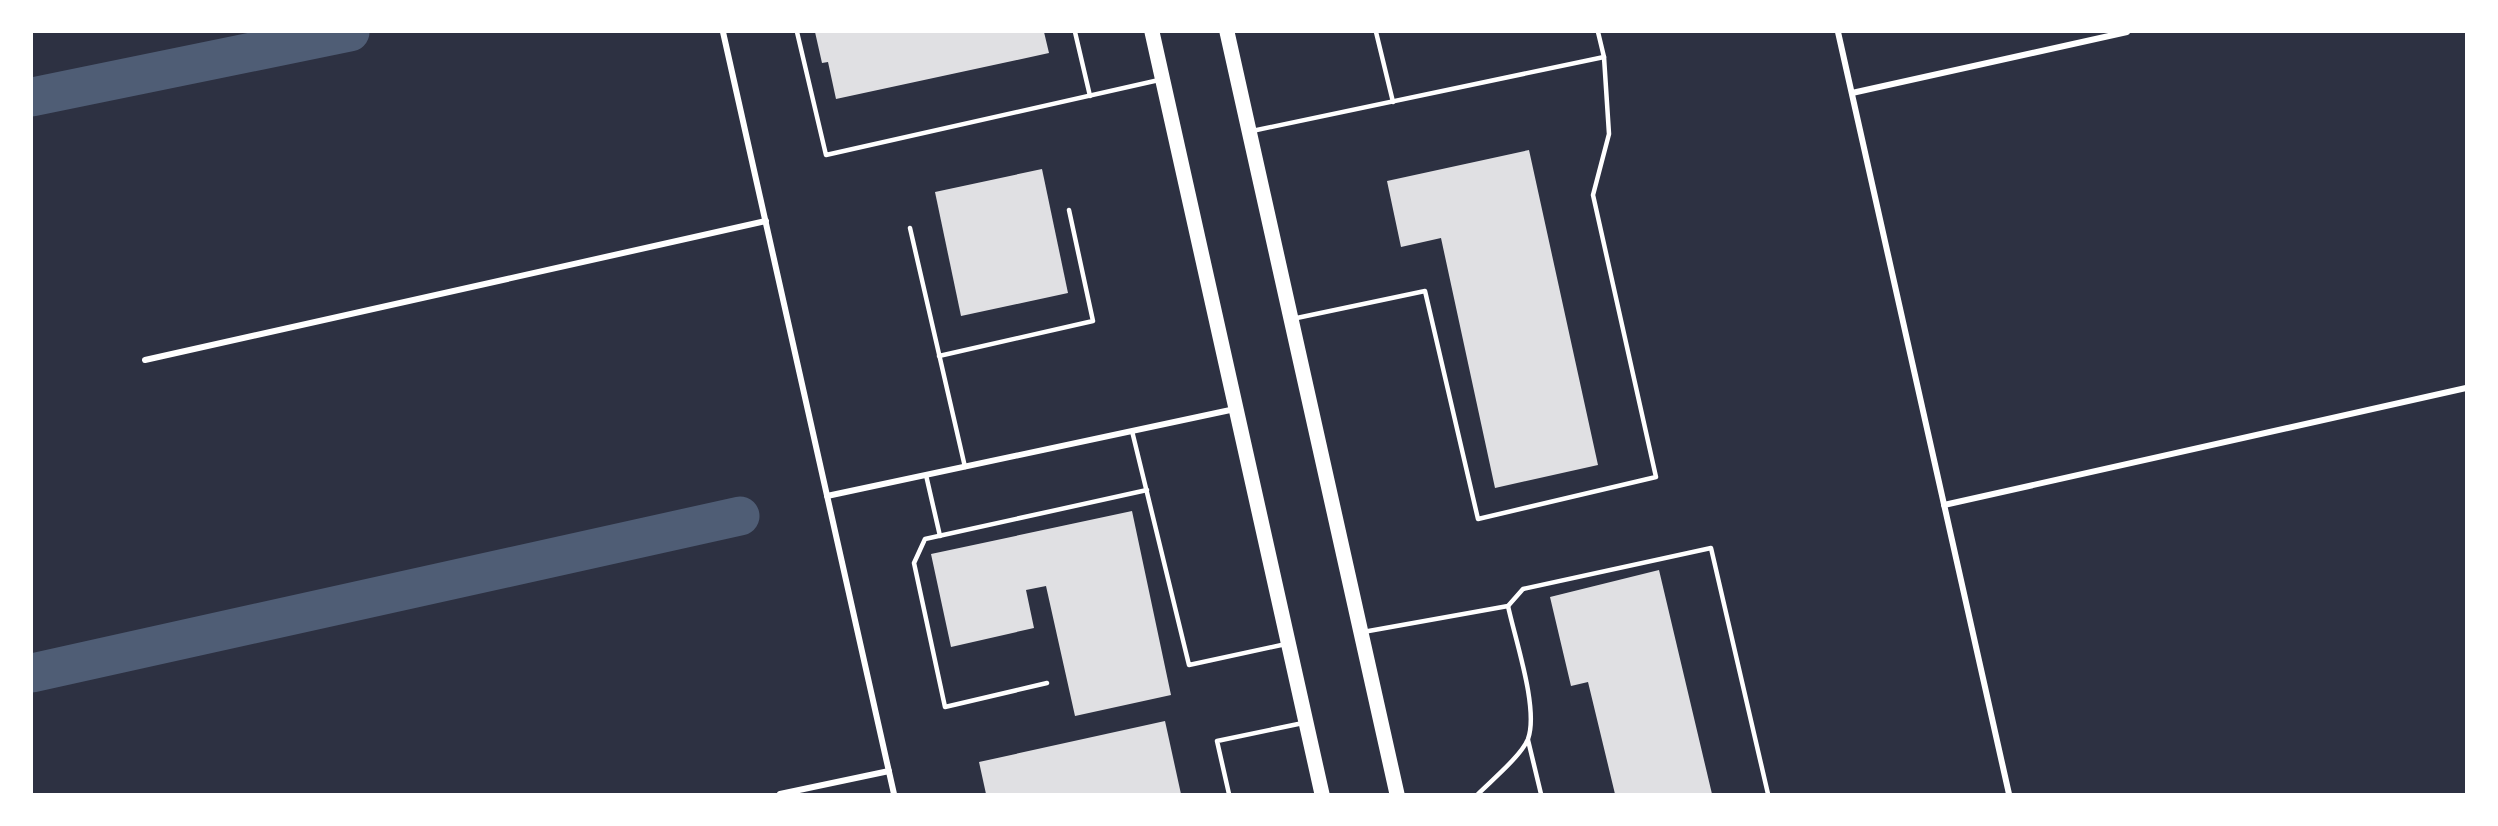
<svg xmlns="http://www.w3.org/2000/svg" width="2498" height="826" font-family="Merriweather,serif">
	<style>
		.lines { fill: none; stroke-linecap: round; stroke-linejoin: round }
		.canal { stroke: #4f5d75; stroke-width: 39 }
		.building { fill: #e0e0e3 }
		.service { stroke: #fff; stroke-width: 4.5 }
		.minor { stroke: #fff; stroke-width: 6 }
		.primary { stroke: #fff; stroke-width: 15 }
	</style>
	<rect width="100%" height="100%" fill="#2d3142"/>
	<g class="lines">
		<g class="canal">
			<polyline points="32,97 350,32"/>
			<polyline points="32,673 740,516"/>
		</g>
	</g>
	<g class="building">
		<polygon points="815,32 1044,32 1049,53 836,99 828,62 822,63"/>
		<polygon points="1529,150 1598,465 1495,488 1441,238 1401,247 1387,181"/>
		<polygon points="1042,169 1068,293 961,316 935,192"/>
		<polygon points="1132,511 1171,695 1075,716 1046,586 1026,590 1034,628 951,647 931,554"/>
		<polygon points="1659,570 1712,794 1615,794 1588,682 1571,686 1550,597"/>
		<polygon points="1165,721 1181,794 986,794 979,762"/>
	</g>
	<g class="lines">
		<g class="service">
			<polyline points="797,32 826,155 1159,80"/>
			<polyline points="1075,32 1090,96"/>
			<polyline points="1376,32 1393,102"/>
			<polyline points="1252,131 1604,57 1598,32"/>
			<polyline points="910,228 965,467"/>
			<polyline points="1292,319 1425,291 1478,519 1656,477 1593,195 1609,134 1604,57"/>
			<polyline points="939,356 1093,321 1069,210"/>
			<polyline points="1132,431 1189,665 1286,644"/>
			<polyline points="926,475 940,536"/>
			<polyline points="1508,606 1523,589 1711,548 1768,794"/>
			<path d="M1363 632 1508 606C1515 639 1539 709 1528 739 1521 756 1492 780 1478 794"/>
			<polyline points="1047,683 945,707 914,563 925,539 1147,490"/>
			<polyline points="1528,740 1541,794"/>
			<polyline points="1229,794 1217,741 1303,723"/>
		</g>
		<g class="minor">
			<polyline points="723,32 894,794"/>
			<polyline points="1838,32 2009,794"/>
			<polyline points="1852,93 2127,32"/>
			<polyline points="145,360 766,221"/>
			<polyline points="827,496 1235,409"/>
			<polyline points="1944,505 2466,388"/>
			<polyline points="780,794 889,771"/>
		</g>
		<g class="primary">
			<polyline points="1152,32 1322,794"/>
			<polyline points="1227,32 1397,794"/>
		</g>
	</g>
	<rect width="2498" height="826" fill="none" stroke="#ffffff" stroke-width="66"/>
</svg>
